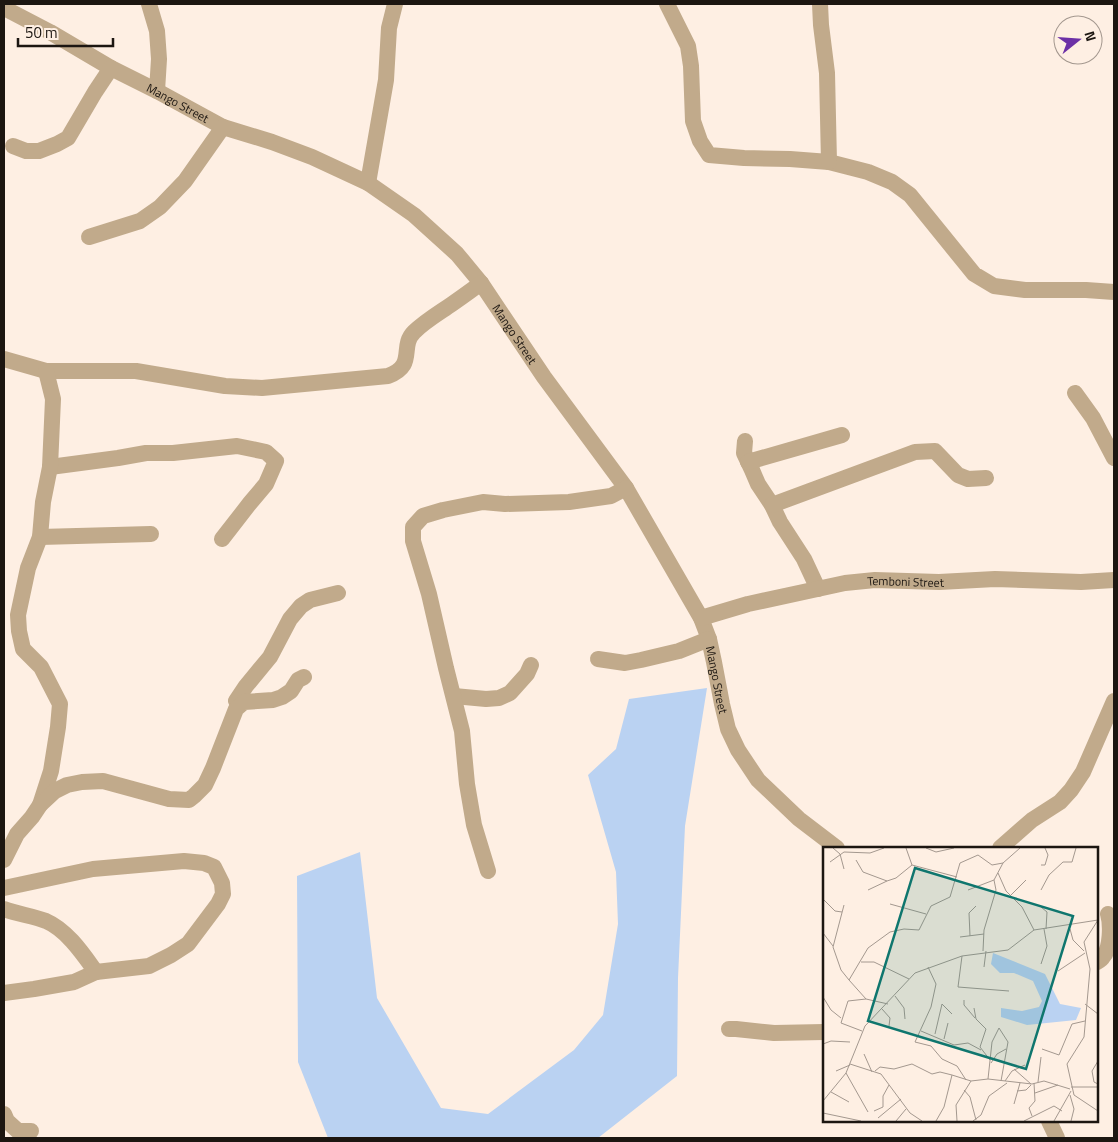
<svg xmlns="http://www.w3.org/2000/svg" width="1118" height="1142" font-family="'Titillium Web',sans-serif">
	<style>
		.water { fill: #bad2f2 }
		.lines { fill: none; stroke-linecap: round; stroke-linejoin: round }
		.minor { stroke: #c1aa8b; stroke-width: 16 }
		.labels { text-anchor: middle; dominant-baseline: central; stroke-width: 5; stroke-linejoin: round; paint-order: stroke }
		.street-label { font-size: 12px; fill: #1c1611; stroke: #feefe3 }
		.inset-road { fill: none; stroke: #a4988f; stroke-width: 1 }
		.view { fill: #0f766e; fill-opacity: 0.15; stroke: #0f766e; stroke-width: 2.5 }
		.inset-edge { fill: none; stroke: #1c1611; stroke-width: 2.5 }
	</style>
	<rect width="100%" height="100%" fill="#feefe3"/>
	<polygon class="water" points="707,688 685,826 678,978 677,1076 598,1138 328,1138 298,1062 297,876 360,852 377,998 441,1108 488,1114 574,1050 603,1015 618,924 616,872 588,775 616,749 629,699"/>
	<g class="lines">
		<g class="minor">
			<polyline points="149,4 157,31 159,59 157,91"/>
			<polyline points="667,4 688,46 691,66 693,121 700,141 709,155 744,158 790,159 829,162 868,172 892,182 910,195 974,274 994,286 1025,290 1086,290 1114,292"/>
			<polyline points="820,4 821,25 827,73 829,162"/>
			<path id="s1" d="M4 8 50 32 111 68 157 91 223 127 272 142 312 157 368 183 414 215 457 254 481 283 544 377 626 488 701 618 709 639 714 662 722 704 728 729 738 750 758 780 799 819 837 848"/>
			<polyline points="13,146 26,151 39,151 57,144 68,138 95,92 111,68"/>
			<polyline points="368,183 386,80 389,28 395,4"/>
			<polyline points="89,237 140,221 160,207 185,181 223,127"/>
			<path d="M4 359 46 371H136L225 386 262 388 388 376C417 365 399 347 414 332 425 321 439 313 452 304 462 297 472 290 481 283"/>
			<polyline points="1075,393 1093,418 1114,458"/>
			<polyline points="745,441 744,453 752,470 758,484 772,505 780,522 804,559 818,589"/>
			<polyline points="748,462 842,435"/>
			<polyline points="50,467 118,458 146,453 173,453 237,446 266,452 276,461 266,484 250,503 222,539"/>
			<polyline points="772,505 915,452 935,451 958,475 968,479 986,478"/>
			<polyline points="40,537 151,534"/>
			<path id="s2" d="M701 618 748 604 845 583 875 580 939 582 995 579 1081 582 1114 580"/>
			<polyline points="598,659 625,663 641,660 679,651 709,639"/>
			<polyline points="454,696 486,699 499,698 510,693 527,674 531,665"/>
			<polyline points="236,701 246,686 270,657 290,619 301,606 310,600 338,593"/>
			<polyline points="40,805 51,771 58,727 60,704 41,667 23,649 19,631 18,615 28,568 40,537 43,502 50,467 53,399 46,371"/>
			<polyline points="1000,848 1032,820 1060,802 1071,790 1083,772 1114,701"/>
			<polyline points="4,860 17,834 32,817 40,805 55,791 67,785 82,782 103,781 169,799 189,800 194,796 205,785 213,768 236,709 244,702 273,700 282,697 291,691 298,680 304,677"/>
			<polyline points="488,871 474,825 467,784 462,731 446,668 429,594 413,541 413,527 423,516 443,510 483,502 505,504 569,502 611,496 626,488"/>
			<polyline points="4,888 93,869 184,861 204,863 214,867 222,883 223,894 218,904 188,944 171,955 149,966 96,972 74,982 34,989 4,993"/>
			<path d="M4 909C17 914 33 916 46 921 67 930 83 954 96 972"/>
			<path d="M1097 962C1099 961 1102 959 1103 957 1111 948 1111 924 1108 914"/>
			<polyline points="729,1029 736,1029 774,1033 824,1032"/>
			<polyline points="4,1114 7,1121 18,1131 31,1131"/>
			<polyline points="1049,1121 1057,1138"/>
		</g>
	</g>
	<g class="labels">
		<g class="street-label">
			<text stroke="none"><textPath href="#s1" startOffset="198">Mango Street</textPath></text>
			<text stroke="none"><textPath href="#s1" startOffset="618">Mango Street</textPath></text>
			<text stroke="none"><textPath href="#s2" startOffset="209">Temboni Street</textPath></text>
			<text stroke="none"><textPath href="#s1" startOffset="1022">Mango Street</textPath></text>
		</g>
	</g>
	<g transform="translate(823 847)">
		<rect width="275" height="275" fill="#feefe3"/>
		<path d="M170 106 222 127 237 157 258 161 253 173 204 178 178 170V161L199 164 216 160 219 154 210 134 191 126H177L168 117Z" fill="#bad2f2"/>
		<path class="inset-road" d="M10 1 17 7 21 22M83 1 89 18M103 1 113 5 131 1M33 13 40 25 64 34 73 31 89 18 134 30M7 15 21 5 47 6 61 1M218 18H222L225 8 222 1M175 26 183 44 199 60 211 83M45 43 64 34M145 43 171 33M218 43 226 28 240 15H249L253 1M187 49 203 33M0 52 12 64 19 65M67 57 103 67M21 58 10 100 18 123 26 133 45 101 67 85 81 82 96 83 108 59 127 50 137 16 155 8 169 18 180 16M218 60 224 65 223 82M275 73 261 95 267 122 261 190 244 217 251 248 275 264M247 82 250 93 261 104M0 86 10 99M147 89 146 66 153 59M137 90 161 87M160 104 161 83 173 43 171 33 180 16 197 1M139 109 135 140 186 144M38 115H51L86 132M218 117 224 99 221 82M105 120 113 137 108 160 92 195 108 199 119 212 134 219 143 233M161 120 163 104M235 124 262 106M26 133 43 152M72 149 81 161 82 172M0 150 8 163 18 171M141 153V158L152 171M262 157 275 167M151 161 153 172 163 182 157 200 167 213M59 162 67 171 66 179M39 184 18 176 25 154 43 152 65 157M98 184 131 198 145 196 158 203M112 187 119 157 129 167M121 192 125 176M0 197 8 194 27 195M219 202 236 208 249 177 262 174M41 207 49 225M275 214 269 224 271 235 275 237M168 216 174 207 183 202M27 217 58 227 87 266 99 274M191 222 208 237M13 224 27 218M52 224 57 220 71 222 89 217 109 227 117 225 129 228M23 226 45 265M165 232 169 195 176 181 185 195 178 234M182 234 189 224 202 218M215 235 218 210M248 240H275M141 243 147 250 153 273M194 244 203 243 208 238M8 245 26 255M212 246 235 238M247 248 251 262 248 274M0 254 23 226 42 179 92 126 139 109 185 103 211 83 275 73M191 257 197 236M51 264 60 260V249L66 238M0 266 38 274M209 269 206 261 212 254 211 236M55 271 78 252M73 274 83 262M113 274 121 260 129 228 148 234 165 232 209 237 221 234 247 242M134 274 133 258 148 234M150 274 158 268 166 249 184 236M201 274 231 259 239 264M231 274 248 244"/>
		<path class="view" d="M92 21 250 69 203 222 45 174Z"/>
		<rect width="275" height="275" class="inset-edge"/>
	</g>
	<rect width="1118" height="1142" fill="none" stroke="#1c1611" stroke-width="10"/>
	<g transform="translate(1078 40) rotate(73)"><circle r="24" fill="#feefe3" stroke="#a4988f"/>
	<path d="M0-4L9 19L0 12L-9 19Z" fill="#6c30a6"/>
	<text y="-8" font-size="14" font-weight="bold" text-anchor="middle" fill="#1c1611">N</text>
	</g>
	<path d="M18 38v8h95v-8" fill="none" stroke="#1c1611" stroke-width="2.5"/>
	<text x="25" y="38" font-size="15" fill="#1c1611" stroke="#feefe3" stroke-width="4" paint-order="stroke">50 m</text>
</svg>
